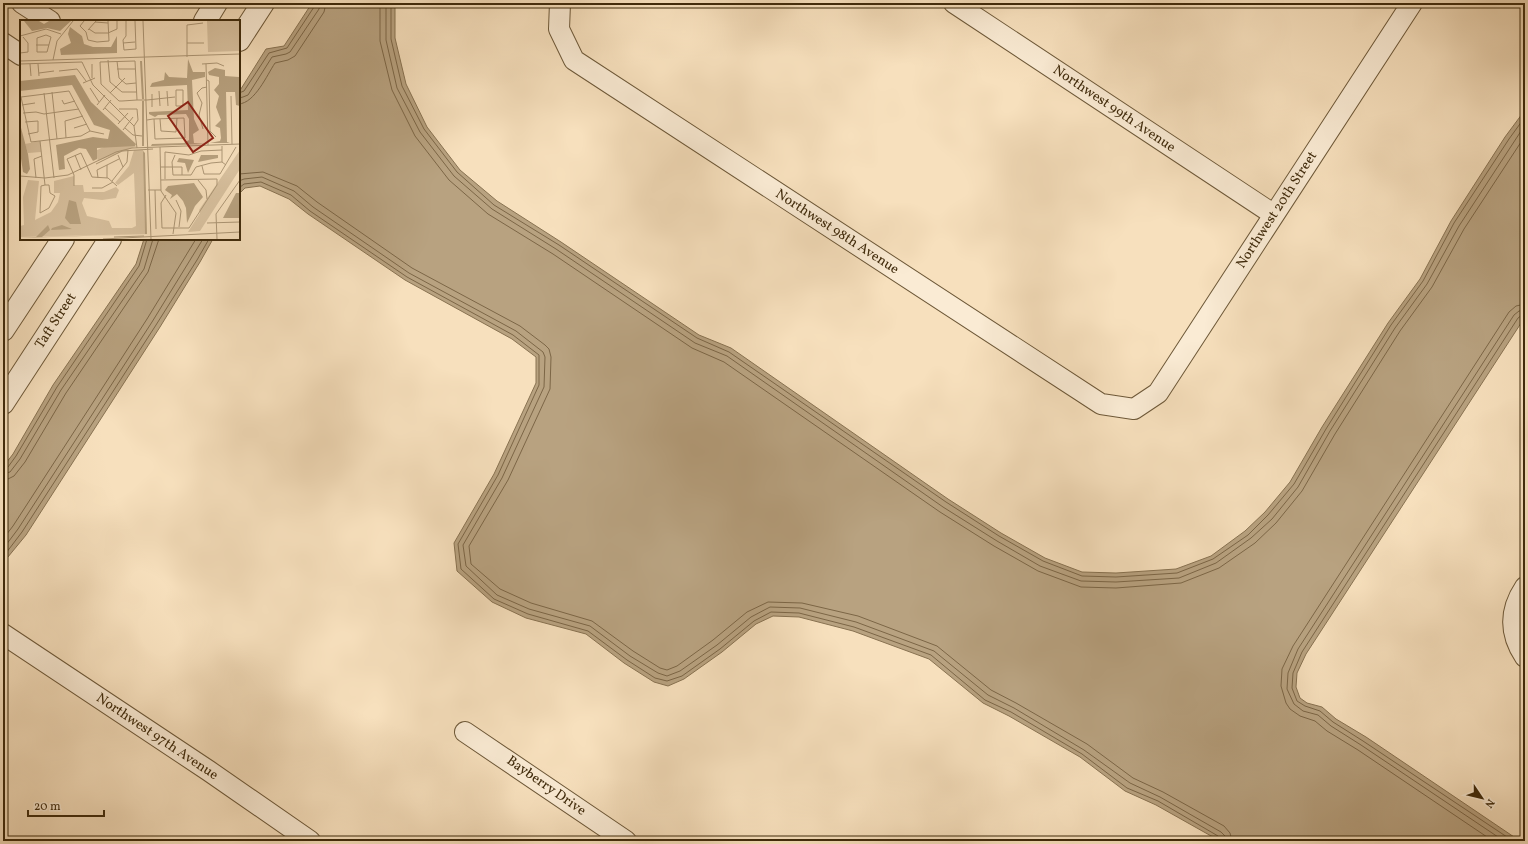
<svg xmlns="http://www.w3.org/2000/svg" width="1528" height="844" font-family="Vollkorn,serif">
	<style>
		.water { fill: #b8a280; stroke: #887251 }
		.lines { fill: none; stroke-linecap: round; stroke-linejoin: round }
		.shore { stroke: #7c6646; stroke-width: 1 }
		.minor-casing { stroke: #6d5838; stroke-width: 22 }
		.tertiary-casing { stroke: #6d5838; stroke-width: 24 }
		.minor { stroke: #faebd4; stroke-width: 20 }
		.tertiary { stroke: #faebd4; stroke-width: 22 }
		.labels { text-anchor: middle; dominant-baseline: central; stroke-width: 4; stroke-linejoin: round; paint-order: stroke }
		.street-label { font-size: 14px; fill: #3f2a0b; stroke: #faebd4 }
		.inset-river { fill: none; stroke: #b8a280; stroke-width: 2 }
		.inset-road { fill: none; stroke: #ad9776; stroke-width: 1 }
		.view { fill: #8f2418; fill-opacity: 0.15; stroke: #8f2418; stroke-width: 2 }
		.inset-edge { fill: none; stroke: #3f2a0b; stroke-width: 2 }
	</style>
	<rect width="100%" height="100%" fill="#f7e0bd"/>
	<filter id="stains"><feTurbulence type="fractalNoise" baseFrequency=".005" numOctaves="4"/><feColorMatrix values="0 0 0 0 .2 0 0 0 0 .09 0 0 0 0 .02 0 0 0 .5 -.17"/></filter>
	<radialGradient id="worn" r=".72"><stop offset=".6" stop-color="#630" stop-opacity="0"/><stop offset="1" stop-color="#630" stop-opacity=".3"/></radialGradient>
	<g class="water">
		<polygon points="312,3 395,3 395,38 406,84 427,127 460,170 497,201 561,242 699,335 731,348 948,499 1001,533 1045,558 1082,572 1116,573 1176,569 1211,556 1245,531 1265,512 1290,482 1322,427 1388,323 1420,279 1451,221 1505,137 1525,110 1525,317 1306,654 1297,673 1296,687 1300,698 1307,703 1322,707 1336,719 1366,737 1520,841 1220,841 1156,805 1125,791 1080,757 1009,716 983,703 929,659 853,631 799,617 773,616 756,624 722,652 684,679 668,686 654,682 624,663 586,634 526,618 492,602 457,571 454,543 494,474 536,383 536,357 512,339 405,280 308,214 289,199 260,186 245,188 239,194 239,92 266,49 284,46"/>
		<polygon points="144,239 213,239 200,262 160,327 26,535 3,563 3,467 13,454 53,385 136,264"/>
	</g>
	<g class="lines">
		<g class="shore">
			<polyline points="380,3 380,41 392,90 415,136 449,180 488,214 553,254 692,348 724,362 940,512 994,546 1038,571 1081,587 1116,588 1181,583 1219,568 1255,543 1276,523 1302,491 1335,434 1400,331 1432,287 1464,229 1525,136"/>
			<polyline points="386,3 386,40 397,88 420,132 454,176 492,209 556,249 695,343 727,356 943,507 997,541 1040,566 1081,581 1116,582 1179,578 1216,563 1251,538 1272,519 1298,487 1330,431 1395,328 1427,284 1459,226 1525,125"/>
			<polyline points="391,3 391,39 402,86 424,129 457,172 494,205 559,245 697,338 729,352 946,502 999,536 1043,561 1082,576 1116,577 1177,573 1213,559 1248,535 1268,515 1294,484 1326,429 1391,325 1423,281 1454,223 1509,139 1525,117"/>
			<polyline points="239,93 244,91 269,53 287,48 314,7 315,3"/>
			<polyline points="239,98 243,97 248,95 272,57 286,54 290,52 319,9 320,3"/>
			<path d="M239 104C255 103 267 75 275 63L288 60 295 56 324 12 326 3"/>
			<polyline points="239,174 263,172 297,186 317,202 412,268 520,326 545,345 549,349 551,357 550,389 508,480 469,546 471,564 500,589 531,603 592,621 633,651 660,668 667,670 677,666 713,640 747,612 768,602 802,603 858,616 937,646 991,690 1016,703 1087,744 1133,778 1163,792 1224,826 1230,833 1232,841"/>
			<polyline points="239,181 244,179 262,177 294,191 313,207 409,273 516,331 543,352 545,357 544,387 502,478 463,545 466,566 497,595 529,609 590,626 630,656 658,673 667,676 680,671 717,645 751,617 770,607 800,608 856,622 934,651 988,695 1014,708 1084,750 1130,783 1160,797 1221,832 1225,836 1226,841"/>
			<polyline points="239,188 244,184 261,182 291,195 310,211 407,277 513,335 539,355 539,385 498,475 458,544 461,569 494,599 528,614 588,631 627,660 655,678 667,681 682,676 720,649 754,621 771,612 799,613 854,627 931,655 985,700 1011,712 1082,754 1127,788 1158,801 1218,836 1221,841"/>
			<polyline points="3,469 8,467 16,456 57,387 139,266 147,239"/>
			<polyline points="3,474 10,472 20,459 61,390 144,269 153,239"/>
			<polyline points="3,480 8,479 14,476 25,462 66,393 148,272 159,239"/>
			<polyline points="3,539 13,526 147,319 196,239"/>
			<polyline points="3,549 18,529 152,322 203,239"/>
			<polyline points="3,557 22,532 156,325 197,260 209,239"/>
			<polyline points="1493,841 1358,750 1327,731 1315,721 1300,716 1290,709 1286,703 1281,686 1282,669 1293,646 1509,312 1516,306 1525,304"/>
			<polyline points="1504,841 1361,745 1331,726 1318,715 1303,711 1294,704 1287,689 1288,673 1298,649 1514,315 1519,311 1525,310"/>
			<polyline points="1513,841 1363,741 1333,722 1320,711 1305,706 1297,701 1292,688 1293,673 1302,652 1518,318 1522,315 1525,315"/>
		</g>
		<defs>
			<g id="minor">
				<polyline points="22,3 50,21"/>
				<polyline points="560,3 559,29 574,60 1101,404 1134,409 1158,393 1412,3"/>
				<polyline points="954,3 1273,214"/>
				<polyline points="3,43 21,55"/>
				<path d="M1525 587C1509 611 1509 633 1525 657"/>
				<polyline points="3,634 209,771 310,841"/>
				<polyline points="465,732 626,841"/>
			</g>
			<g id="tertiary">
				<polyline points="205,21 216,3"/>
				<polyline points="239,40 263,3"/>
				<polyline points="3,330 63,239"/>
				<polyline points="3,403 110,239"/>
			</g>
		</defs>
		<use href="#minor" class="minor-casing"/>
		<use href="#tertiary" class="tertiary-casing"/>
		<use href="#minor" class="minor"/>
		<use href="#tertiary" class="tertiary"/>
	</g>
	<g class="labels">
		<g class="street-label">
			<text transform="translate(1114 109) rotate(34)">Northwest 99th Avenue</text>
			<text transform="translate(1277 210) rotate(-57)">Northwest 20th Street</text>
			<text transform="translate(837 232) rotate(33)">Northwest 98th Avenue</text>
			<text transform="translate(56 321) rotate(-57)">Taft Street</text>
			<text transform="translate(157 737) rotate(34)">Northwest 97th Avenue</text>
			<text transform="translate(546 786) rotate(35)">Bayberry Drive</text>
		</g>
	</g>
	<g transform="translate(20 20)">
		<rect width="220" height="220" fill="#f7e0bd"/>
		<path d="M187 1H220V31L188 32ZM20 121 21 132 8 133 5 124ZM86 126H117L78 141 75 131ZM114 130H123L124 134 125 214 0 217V206L4 205 3 177 8 160 19 161 15 200 31 192 38 182 40 173H34V161L54 156V165H63L64 172H84L96 167 99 170 96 178 82 180 64 178 62 183 67 196 89 201 92 208H112L116 206 114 153 98 165 95 163 109 146ZM220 130V149L180 211 168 212 180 193 179 190Z" fill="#d8c19f"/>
		<path d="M4 1H19L24 4 29 1H51L40 11 27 8 12 11ZM50 7 62 16 64 24 73 27H91L97 16V33L41 35 40 29 51 23 48 14ZM168 39 173 52H185V57L172 60 174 99 179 110 173 114 174 123 187 124 131 126 132 124 164 123 169 120V99L166 94 138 95 135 97 129 94V92L168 90 167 65 130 67 132 63 144 60 145 52 149 57 167 58ZM195 48 205 50V56L219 57 220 86 216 85 215 72H206L207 122 210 123H190L200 121 201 118 200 108 195 106 201 100 196 87 199 76 194 70 199 64V57L189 55 188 52ZM55 55 71 82 116 124 115 126 77 128V139L73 141 66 129 59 128 44 136 45 149 39 150 36 125 73 117 88 119 90 110 74 105 52 65 0 71V61ZM0 104 8 134 10 149 7 154 3 152 0 132ZM123 131 125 133 127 214 0 218 16 217 28 205 30 210 22 217 125 214ZM181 135H198V138L178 142ZM159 138 174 140 168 153 165 143 157 142ZM174 163 183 177 175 186 167 203 166 188 163 181 157 174 150 179 152 175 145 170 148 166ZM216 173H220V198H203ZM49 180 56 182 61 204H50L45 198ZM42 205 52 209 31 210 32 208Z" fill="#b8a280"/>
		<path class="inset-river" d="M121 41 123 79M123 81V126"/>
		<path class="inset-road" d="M64 1 60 6 66 12 68 20 77 22 89 21 88 1M106 1V16L103 20 104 30 116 29 115 1M123 1 131 219M75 2 88 3M69 9 75 13H88L97 9V1M68 10 76 1M26 15 31 17 27 32H17V18ZM0 16 26 9 41 14M103 23 115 22M167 23H184M16 25H29M0 33 8 32V23L3 17M167 37V5L183 3M33 40 37 21 53 1M88 40 90 62 102 72H117M0 41 220 34M97 41 99 58 106 64 116 63M0 44 62 42 73 65 114 106 117 128M10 44 11 56M18 44 19 56M72 44V58M182 44 197 43 204 46M186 44 188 125M97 49H116M39 51 57 49 66 61M19 53 34 51M187 60 189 61 190 111 196 117M63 63 75 58M70 68 79 82M156 70H163V86H156ZM139 71 140 86M147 71 148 86M32 72 37 119M24 73 34 158M90 73 105 58M132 74V87M211 76 212 124M42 80 44 84 55 81M117 80 115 41 80 42 81 64 99 81H102L117 80H127L155 77M2 85 15 83M77 85 85 75M85 88 100 102M99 89H117L118 100 114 106M83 90 91 80M3 93 16 92 24 94 59 89M140 99 141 111 156 112 157 98M127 100 133 99 164 98 165 118 135 119 134 99M5 102 18 101V112L8 114M98 104 108 93M54 108 67 104M105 108 113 115 122 116M183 109 179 95 182 83 177 73 182 68 187 67M103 110 113 97M70 111 49 71 1 77 11 122 61 116 70 111 84 114M46 118 45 101 63 96M20 121 25 165M202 126V142M140 127 141 171 156 193 153 214M55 135 61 150M98 135 103 147M155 135 152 142 153 155H171L176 147 191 143 202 142 206 145M76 144 102 131 133 129M182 146 184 154H200L216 127M140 147H162V155M0 156 25 158 48 155 96 132 112 128 220 124M16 158 14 139 22 136M78 158 77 150 99 139M87 158V145M145 159V132L169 135 181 131 202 130M141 160 197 159V165L169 208H142L141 183 146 175M178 160 186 170 187 179M92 161 107 142 108 130M25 165H29L30 173 35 176 29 188 20 193 21 166ZM54 166V155L47 139 61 133 72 157 88 158 97 166M72 168H82L93 162M128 170H141M135 170 136 209M156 180 161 191 159 207M187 203 220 202M94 217 124 216M83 219 220 212M197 219 196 194 220 160"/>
		<path class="view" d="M168 82 193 118 173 132 148 96Z"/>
		<rect width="220" height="220" class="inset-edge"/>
	</g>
	<rect width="1528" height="844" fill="none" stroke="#f7e0bd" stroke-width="16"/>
	<rect x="4" y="4" width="1520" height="836" fill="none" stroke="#3f2a0b" stroke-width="2"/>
	<rect x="8" y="8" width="1512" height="828" fill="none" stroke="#3f2a0b"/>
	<g transform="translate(1482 798) rotate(125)" stroke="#faebd4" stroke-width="3" paint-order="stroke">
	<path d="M0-3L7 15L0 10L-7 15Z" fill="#3f2a0b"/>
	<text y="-6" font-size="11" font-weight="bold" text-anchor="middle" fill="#3f2a0b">N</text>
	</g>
	<path d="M28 810v6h76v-6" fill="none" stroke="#3f2a0b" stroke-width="2"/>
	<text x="34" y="810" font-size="12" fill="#3f2a0b" stroke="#faebd4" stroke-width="3" paint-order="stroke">20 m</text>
	<rect width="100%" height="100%" filter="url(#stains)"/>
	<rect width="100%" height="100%" fill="url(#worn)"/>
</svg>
